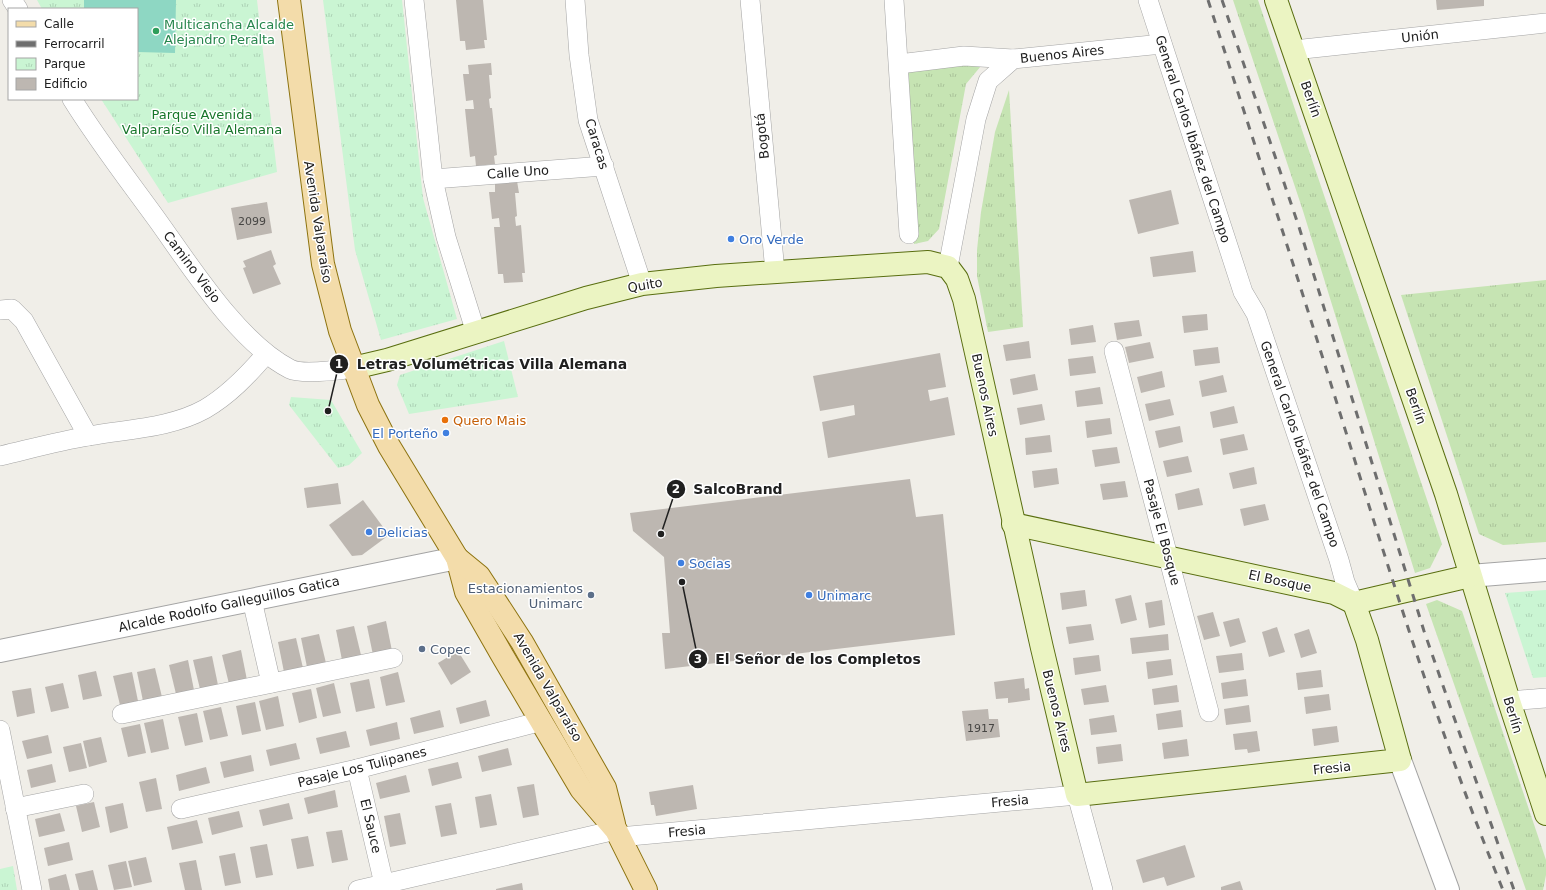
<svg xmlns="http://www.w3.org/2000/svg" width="1546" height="890" font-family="'DejaVu Sans',sans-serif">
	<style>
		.grass { fill: url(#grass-tufts) }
		.park { fill: url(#park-tufts) }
		.pitch { fill: #8ed7c3 }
		.building { fill: #bdb7b1 }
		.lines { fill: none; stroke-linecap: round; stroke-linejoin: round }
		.minor-casing { stroke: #a4a4a4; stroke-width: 20 }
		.tertiary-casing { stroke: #a4a4a4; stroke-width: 24 }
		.secondary-casing { stroke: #596e10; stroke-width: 24 }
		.primary-casing { stroke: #8d730f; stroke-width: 24 }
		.minor { stroke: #fff; stroke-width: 19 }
		.tertiary { stroke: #fff; stroke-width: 22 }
		.secondary { stroke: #ebf4c2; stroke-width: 22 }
		.primary { stroke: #f3dcaa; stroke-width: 22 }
		.rail { stroke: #6e6e6e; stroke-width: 3; stroke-dasharray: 8 8; stroke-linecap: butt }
		.leisure-dot { fill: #2e9e5b; stroke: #fff; stroke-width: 1.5 }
		.shop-dot { fill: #3f7fe0; stroke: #fff; stroke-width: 1.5 }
		.food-dot { fill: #e8710a; stroke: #fff; stroke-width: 1.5 }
		.service-dot { fill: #5c6f8a; stroke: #fff; stroke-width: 1.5 }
		.labels { text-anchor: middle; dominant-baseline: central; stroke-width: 3; stroke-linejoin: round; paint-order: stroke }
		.number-label { font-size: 11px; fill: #474644 }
		.leisure-label { font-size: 13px; fill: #27864d; stroke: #fff; text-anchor: start }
		.street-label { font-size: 13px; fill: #202020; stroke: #fff }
		.park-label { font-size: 13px; fill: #17762a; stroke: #fff }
		.shop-label { font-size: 13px; fill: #366cbe; stroke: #fff; text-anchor: start }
		.food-label { font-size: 13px; fill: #c56008; stroke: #fff; text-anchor: start }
		.service-label { font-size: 13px; fill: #4e5e75; stroke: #fff; text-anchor: end }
		.leader { fill: none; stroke: #202020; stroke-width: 1.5 }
		.callout-dot { fill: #202020; stroke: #fff; stroke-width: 1.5 }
		.mark-label { font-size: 12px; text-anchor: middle; font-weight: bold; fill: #fff }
		.callout-label { font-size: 14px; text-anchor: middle; font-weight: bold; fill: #202020; stroke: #fff; stroke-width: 3; stroke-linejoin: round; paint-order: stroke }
	</style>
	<defs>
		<pattern id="grass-tufts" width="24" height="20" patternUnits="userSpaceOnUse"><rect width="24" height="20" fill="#c6e4b3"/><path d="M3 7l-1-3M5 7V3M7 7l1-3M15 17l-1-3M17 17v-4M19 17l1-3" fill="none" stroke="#aac39a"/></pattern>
		<pattern id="park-tufts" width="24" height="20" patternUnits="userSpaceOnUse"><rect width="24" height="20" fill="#caf5d3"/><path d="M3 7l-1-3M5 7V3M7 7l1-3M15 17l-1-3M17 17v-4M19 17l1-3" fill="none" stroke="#add2b5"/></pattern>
	</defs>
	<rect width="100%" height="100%" fill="#f0eee8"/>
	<g class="grass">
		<polygon points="1233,0 1258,0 1442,544 1430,568 1415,573 1303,211"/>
		<polygon points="970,62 981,66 966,84 939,229 928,241 914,244 903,74 910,69"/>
		<polygon points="1009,90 1023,327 988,332 977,276 977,250 981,212 995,132"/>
		<polygon points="1546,280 1546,542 1503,545 1479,534 1401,295"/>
		<polygon points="1437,600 1462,611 1546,860 1546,875 1543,890 1526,890 1426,604"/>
	</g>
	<g class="park">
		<polygon points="37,0 257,0 277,172 168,203 101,99 137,99 137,9 42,9"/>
		<polygon points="323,0 402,0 423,198 457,319 381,340 355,250"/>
		<polygon points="504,341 518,397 409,414 397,385 400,375"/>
		<polygon points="291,397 331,400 362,453 349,465 338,468 289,405"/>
		<polygon points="1546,590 1546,677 1533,678 1505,593"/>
		<polygon points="13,866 17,890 0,890 0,869"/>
	</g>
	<polygon class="pitch" points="84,0 176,0 175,53 137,52 137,9 84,9"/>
	<g class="building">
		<polygon points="456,0 483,0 487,40 484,40 485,48 466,50 465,41 460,41"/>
		<polygon points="1436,0 1484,0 1484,6 1437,10"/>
		<polygon points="491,63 492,75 489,75 491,98 489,99 490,108 492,108 497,155 494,156 495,164 476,166 475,156 470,157 465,109 474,109 473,100 466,101 463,74 469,74 468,65"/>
		<polygon points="517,181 519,193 515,193 517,216 515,217 516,226 521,225 525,273 522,273 523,282 504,283 503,274 498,274 494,227 500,227 499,218 492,219 489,192 495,192 495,183"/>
		<polygon points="1171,190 1179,224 1138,234 1129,200"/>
		<polygon points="267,202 272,233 237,240 231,208"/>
		<polygon points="271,250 276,264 273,266 281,284 253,294 243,268 246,267 243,261"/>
		<polygon points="1193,251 1196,272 1153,277 1150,257"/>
		<polygon points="1207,314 1208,330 1184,333 1182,316"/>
		<polygon points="1139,320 1142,336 1117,340 1114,323"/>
		<polygon points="1093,325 1096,342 1071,345 1069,329"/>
		<polygon points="1029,341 1031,358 1006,361 1003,345"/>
		<polygon points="1150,342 1154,358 1129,363 1125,347"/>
		<polygon points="1218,347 1220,363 1195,366 1193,350"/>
		<polygon points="940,353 946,387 928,390 930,401 948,397 955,435 828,458 822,422 855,415 854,405 820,411 813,376"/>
		<polygon points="1093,356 1096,373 1070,376 1068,359"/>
		<polygon points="1162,371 1165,387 1141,393 1137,377"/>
		<polygon points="1035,374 1038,390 1013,395 1010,379"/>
		<polygon points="1223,375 1227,392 1202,397 1199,381"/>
		<polygon points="1100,387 1103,404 1077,407 1075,391"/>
		<polygon points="1170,399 1174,415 1149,421 1145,404"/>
		<polygon points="1042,404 1045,420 1020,425 1017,408"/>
		<polygon points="1234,406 1238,423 1213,428 1210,412"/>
		<polygon points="1110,418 1112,434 1087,438 1085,421"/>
		<polygon points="1180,426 1183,442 1159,448 1155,431"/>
		<polygon points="1244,434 1248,450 1223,455 1220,439"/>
		<polygon points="1050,435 1052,452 1026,455 1025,438"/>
		<polygon points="1117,447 1120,463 1095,467 1092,450"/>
		<polygon points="1188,456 1192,472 1167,477 1163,461"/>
		<polygon points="1254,467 1257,484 1233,489 1229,473"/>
		<polygon points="1057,468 1059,484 1034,488 1032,471"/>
		<polygon points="910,479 916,517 943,514 955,635 665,669 662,633 670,633 664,557 633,531 630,513"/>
		<polygon points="1125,481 1128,497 1103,500 1100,484"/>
		<polygon points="338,483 341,504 307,508 304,488"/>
		<polygon points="1199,488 1203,505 1178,510 1175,494"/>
		<polygon points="363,500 389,535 362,555 352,556 329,525"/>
		<polygon points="1265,504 1269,520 1244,526 1240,509"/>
		<polygon points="1085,590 1087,606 1062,610 1060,593"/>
		<polygon points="1131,595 1137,620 1121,624 1115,599"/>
		<polygon points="1162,600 1165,625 1149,628 1145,603"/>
		<polygon points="1213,612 1220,636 1204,640 1197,616"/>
		<polygon points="1239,618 1246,642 1230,647 1223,622"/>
		<polygon points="386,621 392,651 373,655 367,626"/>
		<polygon points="1091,624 1094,640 1069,644 1066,627"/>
		<polygon points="354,626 361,655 342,660 336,630"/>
		<polygon points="1277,627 1285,652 1269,657 1262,632"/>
		<polygon points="1309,629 1317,653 1301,658 1294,634"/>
		<polygon points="319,634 326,663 307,667 301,638"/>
		<polygon points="1168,634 1169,650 1132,654 1130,638"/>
		<polygon points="296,638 303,668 284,672 278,642"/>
		<polygon points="241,650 247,680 229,684 222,655"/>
		<polygon points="458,651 471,672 451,685 438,663"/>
		<polygon points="1242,653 1244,670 1219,673 1216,656"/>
		<polygon points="1099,655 1101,671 1075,675 1073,658"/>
		<polygon points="212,656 218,685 200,689 193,660"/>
		<polygon points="1171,659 1173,675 1148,679 1146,662"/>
		<polygon points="188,660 194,690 176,694 169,665"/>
		<polygon points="155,668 162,697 143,701 137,672"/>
		<polygon points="1321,670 1323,687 1298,690 1296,673"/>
		<polygon points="96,671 102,696 83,700 78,675"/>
		<polygon points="132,672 138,701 120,705 113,676"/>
		<polygon points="398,672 405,702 386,706 380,677"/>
		<polygon points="1024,678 1025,689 1029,688 1030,700 1008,703 1008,698 996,699 994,682"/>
		<polygon points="369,679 375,708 356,712 350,683"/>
		<polygon points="1246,679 1248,696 1223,699 1221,683"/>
		<polygon points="63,683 69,708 51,712 45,687"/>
		<polygon points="334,683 341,713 323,717 316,688"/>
		<polygon points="1106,685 1109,702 1084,705 1081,689"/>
		<polygon points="1177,685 1179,702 1154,705 1152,689"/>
		<polygon points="31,688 35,713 17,717 12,691"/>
		<polygon points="311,689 317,718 299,723 292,693"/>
		<polygon points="1329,694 1331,710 1306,714 1304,697"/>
		<polygon points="278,696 284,726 266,730 259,701"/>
		<polygon points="486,700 490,716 460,724 456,708"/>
		<polygon points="255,702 261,731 242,735 236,706"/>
		<polygon points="1249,705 1251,722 1226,725 1224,709"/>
		<polygon points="221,707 228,736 210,740 203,711"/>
		<polygon points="988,709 989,719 998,719 1000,737 966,741 962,711"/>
		<polygon points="440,710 444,727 414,734 410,718"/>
		<polygon points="1181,710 1183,727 1158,730 1156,714"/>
		<polygon points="197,713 203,742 185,746 178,717"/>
		<polygon points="1114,715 1117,732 1091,735 1089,719"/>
		<polygon points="163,719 169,749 151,753 144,723"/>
		<polygon points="397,722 400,739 370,746 366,730"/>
		<polygon points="140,724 146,753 128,757 121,728"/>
		<polygon points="1337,726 1339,742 1314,746 1312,729"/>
		<polygon points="346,731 350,747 320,754 316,738"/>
		<polygon points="1257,731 1260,751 1248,753 1247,749 1235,750 1233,734"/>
		<polygon points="48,735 52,753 27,759 22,741"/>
		<polygon points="101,737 107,762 89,767 83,741"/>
		<polygon points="1187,739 1189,756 1164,759 1162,743"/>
		<polygon points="81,743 87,768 69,772 63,747"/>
		<polygon points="296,743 300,759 270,766 266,750"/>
		<polygon points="1121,744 1123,761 1098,764 1096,747"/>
		<polygon points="508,748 512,765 482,772 478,756"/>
		<polygon points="251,755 254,771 224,778 220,762"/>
		<polygon points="458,762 462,778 432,786 428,769"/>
		<polygon points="52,764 56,782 31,788 27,770"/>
		<polygon points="206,767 210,783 179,791 176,775"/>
		<polygon points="406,775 410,792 380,799 376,783"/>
		<polygon points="156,778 162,809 146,812 139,782"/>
		<polygon points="534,784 539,815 523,818 517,787"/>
		<polygon points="693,785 697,809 656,816 654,805 651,805 649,792"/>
		<polygon points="335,790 338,807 308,814 304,798"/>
		<polygon points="491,794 497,825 480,828 475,797"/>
		<polygon points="94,802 100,827 82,832 76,806"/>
		<polygon points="123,803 128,828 110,833 105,807"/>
		<polygon points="289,803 293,819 263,826 259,810"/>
		<polygon points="451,803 457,834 441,837 435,806"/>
		<polygon points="239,811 243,827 212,835 208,818"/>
		<polygon points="60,813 65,831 39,837 35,819"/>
		<polygon points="400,813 406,844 390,847 384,816"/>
		<polygon points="197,820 203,843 172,850 167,827"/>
		<polygon points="342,830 348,860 332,863 326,832"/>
		<polygon points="308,836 314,866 297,869 291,839"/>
		<polygon points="69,842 73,860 48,866 44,848"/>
		<polygon points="267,844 273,875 256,878 250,847"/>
		<polygon points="1185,845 1195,877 1167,886 1164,877 1143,883 1136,860"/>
		<polygon points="235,853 241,883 225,886 219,856"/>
		<polygon points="146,857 152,882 134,886 128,861"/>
		<polygon points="196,860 202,890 185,890 179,863"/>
		<polygon points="126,861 132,887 114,890 108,865"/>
		<polygon points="93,870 98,890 79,890 75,874"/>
		<polygon points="66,874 70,890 50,890 48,879"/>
		<polygon points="1240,881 1243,890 1221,890 1221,887"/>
		<polygon points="522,883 523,890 496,890 496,889"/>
	</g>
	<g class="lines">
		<defs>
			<g id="minor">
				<polyline points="12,0 18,9"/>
				<polyline points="414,0 433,179 446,237 476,333"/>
				<polyline points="575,0 579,55 588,120 642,284"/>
				<polyline points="750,0 775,272"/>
				<polyline points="894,0 909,234"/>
				<polyline points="1148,0 1243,292 1256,314 1339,560 1345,582 1354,603"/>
				<polyline points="1294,50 1546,23"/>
				<polyline points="899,64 964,56 1013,59"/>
				<path d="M72 99C98 141 129 181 158 221 191 267 239 343 290 369 302 375 339 370 353 368"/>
				<polyline points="433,179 604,166"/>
				<polyline points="948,267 976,119 988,81 1013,59 1162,44"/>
				<polyline points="0,310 12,309 24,321 88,436"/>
				<polyline points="1114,351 1209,712"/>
				<path d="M0 456C30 449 59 441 89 436 127 429 171 428 205 409 229 395 248 375 266 354"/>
				<polyline points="252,600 271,683"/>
				<polyline points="1509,701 1546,698"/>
				<polyline points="122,714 393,658"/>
				<polyline points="0,730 32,890"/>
				<polyline points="357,769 384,884"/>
				<polyline points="15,808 84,794"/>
				<polyline points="181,809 357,769 542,721"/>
				<polyline points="619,837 1077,795 1103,890"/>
				<polyline points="358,890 616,830"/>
			</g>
			<g id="tertiary">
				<polyline points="1470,576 1546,570"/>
				<polyline points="0,651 457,558"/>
				<polyline points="1400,760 1448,890"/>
			</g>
			<g id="secondary">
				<polyline points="1276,0 1446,494 1509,701 1546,814"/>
				<polyline points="353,368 387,360 586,298 642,284 716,276 928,262 948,267 957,279 964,299 1042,648 1077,795 1400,760 1367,640 1354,603"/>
				<polyline points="1013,524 1334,593 1354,603 1470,576"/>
			</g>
			<g id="primary">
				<polyline points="289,0 323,264 340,331 368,405 389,446 457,558 466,592 502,655 581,789 616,830 646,890"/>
				<polyline points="457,558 479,576 522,642 605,788 614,824"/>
			</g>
		</defs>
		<use href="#minor" class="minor-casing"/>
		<use href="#tertiary" class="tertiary-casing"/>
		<use href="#secondary" class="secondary-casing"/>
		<use href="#primary" class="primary-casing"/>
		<use href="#minor" class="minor"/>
		<use href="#tertiary" class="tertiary"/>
		<use href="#secondary" class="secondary"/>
		<use href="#primary" class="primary"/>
		<g class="rail">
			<path d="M1208 0C1254 142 1300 284 1344 426 1393 582 1441 739 1503 890"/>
			<polyline points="1222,0 1299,227 1424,631 1514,890"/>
		</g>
	</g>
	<circle class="leisure-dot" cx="156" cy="31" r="4"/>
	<g class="shop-dot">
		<circle cx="731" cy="239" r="4"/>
		<circle cx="446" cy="433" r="4"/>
		<circle cx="369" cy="532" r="4"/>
		<circle cx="681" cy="563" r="4"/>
		<circle cx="809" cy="595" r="4"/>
	</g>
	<circle class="food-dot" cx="445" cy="420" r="4"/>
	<g class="service-dot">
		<circle cx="591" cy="595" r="4"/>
		<circle cx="422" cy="649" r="4"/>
	</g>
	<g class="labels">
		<g class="number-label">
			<text x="252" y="221">2099</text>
			<text x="981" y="728">1917</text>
		</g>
		<g class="leisure-label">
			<text x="164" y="24">Multicancha Alcalde<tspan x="164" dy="15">Alejandro Peralta</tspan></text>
		</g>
		<g class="street-label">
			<text transform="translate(1420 36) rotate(-6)">Unión</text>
			<text transform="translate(1062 54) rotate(-6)">Buenos Aires</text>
			<text transform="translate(1311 99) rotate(71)">Berlín</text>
			<text transform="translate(762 136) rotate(-96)">Bogotá</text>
			<text transform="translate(1193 139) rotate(72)">General Carlos Ibáñez del Campo</text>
			<text transform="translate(597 144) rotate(73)">Caracas</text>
			<text transform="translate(518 172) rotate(-4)">Calle Uno</text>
			<text transform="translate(318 222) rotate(81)">Avenida Valparaíso</text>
			<text transform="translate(192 267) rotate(53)">Camino Viejo</text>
			<text transform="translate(645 285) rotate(-10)">Quito</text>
			<text transform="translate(985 395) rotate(78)">Buenos Aires</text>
			<text transform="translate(1416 406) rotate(71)">Berlín</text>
			<text transform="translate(1300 444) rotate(71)">General Carlos Ibáñez del Campo</text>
			<text transform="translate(1162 532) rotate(75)">Pasaje El Bosque</text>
			<text transform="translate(1280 581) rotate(12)">El Bosque</text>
			<text transform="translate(229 604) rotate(-12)">Alcalde Rodolfo Galleguillos Gatica</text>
			<text transform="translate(548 687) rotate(60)">Avenida Valparaíso</text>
			<text transform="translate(1057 711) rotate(76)">Buenos Aires</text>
			<text transform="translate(1513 715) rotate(73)">Berlín</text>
			<text transform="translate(362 767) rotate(-14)">Pasaje Los Tulipanes</text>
			<text transform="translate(1332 768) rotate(-6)">Fresia</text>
			<text transform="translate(1010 801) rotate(-5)">Fresia</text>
			<text transform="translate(371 826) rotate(77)">El Sauce</text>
			<text transform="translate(687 831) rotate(-5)">Fresia</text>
		</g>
		<g class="park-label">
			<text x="202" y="114">Parque Avenida<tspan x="202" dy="15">Valparaíso Villa Alemana</tspan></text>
		</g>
		<g class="shop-label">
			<text x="739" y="239">Oro Verde</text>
			<text x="438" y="433" text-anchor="end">El Porteño</text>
			<text x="377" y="532">Delicias</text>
			<text x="689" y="563">Socias</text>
			<text x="817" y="595">Unimarc</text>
		</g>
		<g class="food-label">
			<text x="453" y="420">Quero Mais</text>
		</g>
		<g class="service-label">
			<text x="583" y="588">Estacionamientos<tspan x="583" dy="15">Unimarc</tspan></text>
			<text x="430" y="649" text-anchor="start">Copec</text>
		</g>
	</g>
	<path class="leader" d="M328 411L339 364M661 534L676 489M682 582L698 659"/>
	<g class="callout-dot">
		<circle cx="328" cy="411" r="4"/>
		<circle cx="661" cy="534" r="4"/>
		<circle cx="682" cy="582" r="4"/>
		<circle cx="339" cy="364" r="10"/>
		<circle cx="676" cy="489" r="10"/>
		<circle cx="698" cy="659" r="10"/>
	</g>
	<g class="mark-label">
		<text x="339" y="368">1</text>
		<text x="676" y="493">2</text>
		<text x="698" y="663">3</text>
	</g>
	<g class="callout-label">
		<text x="492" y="369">Letras Volumétricas Villa Alemana</text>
		<text x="738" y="494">SalcoBrand</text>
		<text x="818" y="664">El Señor de los Completos</text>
	</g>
	<rect x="8" y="8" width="130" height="92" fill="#ffffff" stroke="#a6a6a6"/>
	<rect x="16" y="21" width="20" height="6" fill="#f3dcaa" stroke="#a6a6a6"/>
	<text x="44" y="28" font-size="12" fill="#202020">Calle</text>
	<rect x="16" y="41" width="20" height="6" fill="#6e6e6e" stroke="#a6a6a6"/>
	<text x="44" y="48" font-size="12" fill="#202020">Ferrocarril</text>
	<rect x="16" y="58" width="20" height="12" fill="url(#park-tufts)" stroke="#a6a6a6"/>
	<text x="44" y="68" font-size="12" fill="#202020">Parque</text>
	<rect x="16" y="78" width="20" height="12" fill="#bdb7b1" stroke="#a6a6a6"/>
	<text x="44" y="88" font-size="12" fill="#202020">Edificio</text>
</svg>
